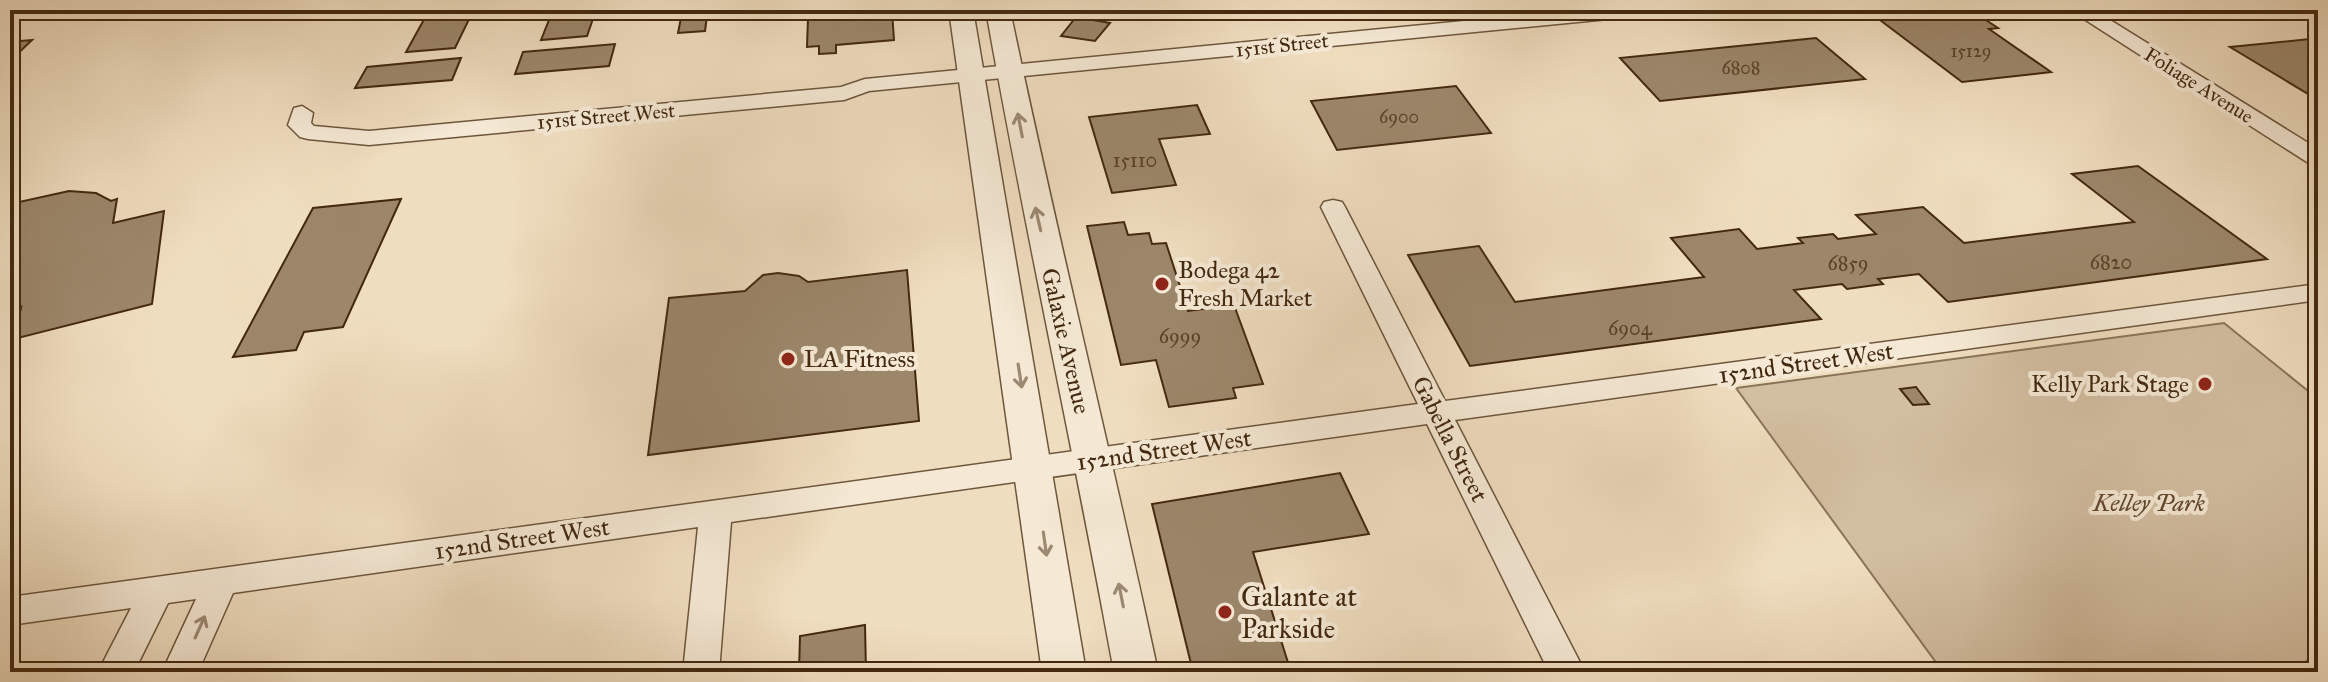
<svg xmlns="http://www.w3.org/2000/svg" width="2328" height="682" font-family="'IM FELL Great Primer',serif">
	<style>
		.green { fill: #d2bea1; stroke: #8a7458; stroke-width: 2 }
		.building { fill: #9c876b; stroke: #432910; stroke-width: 2 }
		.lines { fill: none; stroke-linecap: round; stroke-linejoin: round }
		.minor-casing { stroke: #6e563c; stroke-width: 3 }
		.tertiary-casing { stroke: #6e563c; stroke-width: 3 }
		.minor { fill: #f5e9d5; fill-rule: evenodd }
		.tertiary { fill: #f5e9d5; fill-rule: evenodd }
		.oneway { stroke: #9c8972 }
		.poi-dot { fill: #8f2418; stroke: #f5e9d5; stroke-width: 3 }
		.labels { text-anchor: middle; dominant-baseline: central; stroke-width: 8; stroke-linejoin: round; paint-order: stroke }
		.far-number-label { font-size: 18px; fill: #594027 }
		.far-street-label { font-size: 20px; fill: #432910; stroke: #f5e9d5 }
		.number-label { font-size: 20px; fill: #594027 }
		.poi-label { font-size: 24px; fill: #432910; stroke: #f5e9d5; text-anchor: start }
		.street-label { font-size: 24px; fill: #432910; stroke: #f5e9d5 }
		.park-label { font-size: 24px; font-style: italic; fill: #60472d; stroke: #f5e9d5 }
		.near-poi-label { font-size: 28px; fill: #432910; stroke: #f5e9d5; text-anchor: start }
	</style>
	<rect width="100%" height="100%" fill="#efddbf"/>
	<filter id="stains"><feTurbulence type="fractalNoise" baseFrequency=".0025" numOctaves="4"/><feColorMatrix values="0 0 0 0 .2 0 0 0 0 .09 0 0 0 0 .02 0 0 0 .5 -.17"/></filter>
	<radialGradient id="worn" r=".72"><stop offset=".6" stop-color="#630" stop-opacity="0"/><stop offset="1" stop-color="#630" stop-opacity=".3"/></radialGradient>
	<polygon class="green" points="2224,323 2318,399 2318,659 2307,661 2317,672 1943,672 1736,388"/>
	<g class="building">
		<polygon points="553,10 596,10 587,36 541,40"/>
		<polygon points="674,10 725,10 725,14 707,16 705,31 678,33 681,18 672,19"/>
		<polygon points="804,10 897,10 892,11 894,40 836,45 836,53 819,54 819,46 807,47 808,18 804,18"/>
		<polygon points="2188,10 2242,10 2249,14 2202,18"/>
		<polygon points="473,11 455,48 406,52 427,14"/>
		<polygon points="1972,11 1998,28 1989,29 2051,72 1962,82 1880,20"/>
		<polygon points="1076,17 1110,23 1095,41 1061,36"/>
		<polygon points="1816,38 1865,79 1660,101 1620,58"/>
		<polygon points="2310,39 2318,43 2318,100 2230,47"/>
		<polygon points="32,40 10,61 10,42"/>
		<polygon points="615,44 609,66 515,74 523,52"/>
		<polygon points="461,58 452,80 355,88 367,67"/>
		<polygon points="1456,86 1491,133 1337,150 1311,101"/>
		<polygon points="1197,105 1210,134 1159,139 1176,185 1112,193 1089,117"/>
		<polygon points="2138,166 2267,259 1948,302 1919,274 1878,279 1883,284 1847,289 1842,284 1794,290 1821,319 1470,366 1408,255 1479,246 1515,302 1704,277 1671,238 1739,229 1757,249 1803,243 1798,238 1833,234 1838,239 1876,234 1856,215 1923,207 1964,243 2134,222 2072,174"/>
		<polygon points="69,191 96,193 111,201 117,199 113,223 164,211 152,304 14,339 21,307 10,310 10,204"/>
		<polygon points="401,199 343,327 304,332 296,350 233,357 313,208"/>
		<polygon points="1124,222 1128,235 1149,233 1152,244 1166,243 1188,311 1234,305 1263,384 1233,388 1236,398 1169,407 1156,360 1121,365 1087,226"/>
		<polygon points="907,270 919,421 648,455 669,298 745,291 763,275 778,273 799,276 808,282"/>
		<polygon points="21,307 14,339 10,340 10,310"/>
		<polygon points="1916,387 1929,404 1913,405 1900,389"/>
		<polygon points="1340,473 1369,534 1253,552 1291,672 1193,672 1152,504"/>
		<polygon points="865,625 866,672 799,672 800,636"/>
	</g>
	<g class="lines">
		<defs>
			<g id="minor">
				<polygon points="1578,10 1649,10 1639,16 869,91 844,100 369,145 308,139 300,137 288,125 294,108 302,106 313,113 311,123 314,126 369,131 841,87 865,79"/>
				<polygon points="2070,10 2094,10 2318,149 2318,166 2310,164"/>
				<polygon points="1333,200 1342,202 1345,207 1445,401 2318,284 2318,300 1455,420 1585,672 1549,672 1427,424 731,522 719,672 683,672 698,527 233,593 198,672 162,672 196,599 168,603 134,672 98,672 131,608 10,625 10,597 1418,404 1321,207 1324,202"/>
			</g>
			<g id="tertiary">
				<polygon points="949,10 973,10 1086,672 1042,672"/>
				<path d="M986 10H1010C1056 232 1111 451 1158 672H1114C1074 451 1025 231 986 10Z"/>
			</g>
		</defs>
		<use href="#minor" class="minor-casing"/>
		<use href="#tertiary" class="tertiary-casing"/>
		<use href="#minor" class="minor"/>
		<use href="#tertiary" class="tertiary"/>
	</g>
	<defs><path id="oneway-shaft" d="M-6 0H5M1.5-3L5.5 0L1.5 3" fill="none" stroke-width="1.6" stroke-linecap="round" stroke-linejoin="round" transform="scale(2)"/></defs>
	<g class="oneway">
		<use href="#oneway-shaft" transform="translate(1020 125) rotate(-101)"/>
		<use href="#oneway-shaft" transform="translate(1038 219) rotate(-103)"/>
		<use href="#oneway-shaft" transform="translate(1020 376) rotate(81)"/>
		<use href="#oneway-shaft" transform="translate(1045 544) rotate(82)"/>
		<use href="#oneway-shaft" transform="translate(1121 595) rotate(-101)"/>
		<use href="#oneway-shaft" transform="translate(200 627) rotate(-66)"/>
	</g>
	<g class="poi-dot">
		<circle cx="1162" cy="284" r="8"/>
		<circle cx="788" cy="359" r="8"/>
		<circle cx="2205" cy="384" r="8"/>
		<circle cx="1225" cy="612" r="8"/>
	</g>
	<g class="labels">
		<g class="far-number-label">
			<text x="1971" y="51">15129</text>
			<text x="1741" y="68">6808</text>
			<text x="1399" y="117">6900</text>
		</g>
		<g class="far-street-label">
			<text transform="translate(1282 45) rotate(-6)">151st Street</text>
			<text transform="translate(2199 85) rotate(32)">Foliage Avenue</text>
			<text transform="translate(606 116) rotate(-5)">151st Street West</text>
		</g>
		<g class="number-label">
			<text x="1135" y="160">15110</text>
			<text x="2111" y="262">6820</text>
			<text x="1848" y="263">6859</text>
			<text x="1630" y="328">6904</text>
			<text x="1180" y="336">6999</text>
		</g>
		<g class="poi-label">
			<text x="1178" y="270">Bodega 42<tspan x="1178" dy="28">Fresh Market</tspan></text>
			<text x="804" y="359">LA Fitness</text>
			<text x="2189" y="384" text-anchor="end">Kelly Park Stage</text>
		</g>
		<g class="street-label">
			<text transform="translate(1066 341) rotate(77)">Galaxie Avenue</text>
			<text transform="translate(1806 363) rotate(-8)">152nd Street West</text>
			<text transform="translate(1450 439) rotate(63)">Gabella Street</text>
			<text transform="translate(1164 450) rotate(-8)">152nd Street West</text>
			<text transform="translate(522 539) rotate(-8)">152nd Street West</text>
		</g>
		<g class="park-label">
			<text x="2149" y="503">Kelley Park</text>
		</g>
		<g class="near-poi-label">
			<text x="1241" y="596">Galante at<tspan x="1241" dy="32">Parkside</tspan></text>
		</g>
	</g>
	<rect width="2328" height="682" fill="none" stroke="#efddbf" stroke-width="40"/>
	<rect x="12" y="12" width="2304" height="658" fill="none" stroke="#432910" stroke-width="4"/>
	<rect x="20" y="20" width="2288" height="642" fill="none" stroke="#432910" stroke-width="2"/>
	<rect width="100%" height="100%" filter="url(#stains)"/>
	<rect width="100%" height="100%" fill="url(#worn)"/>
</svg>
